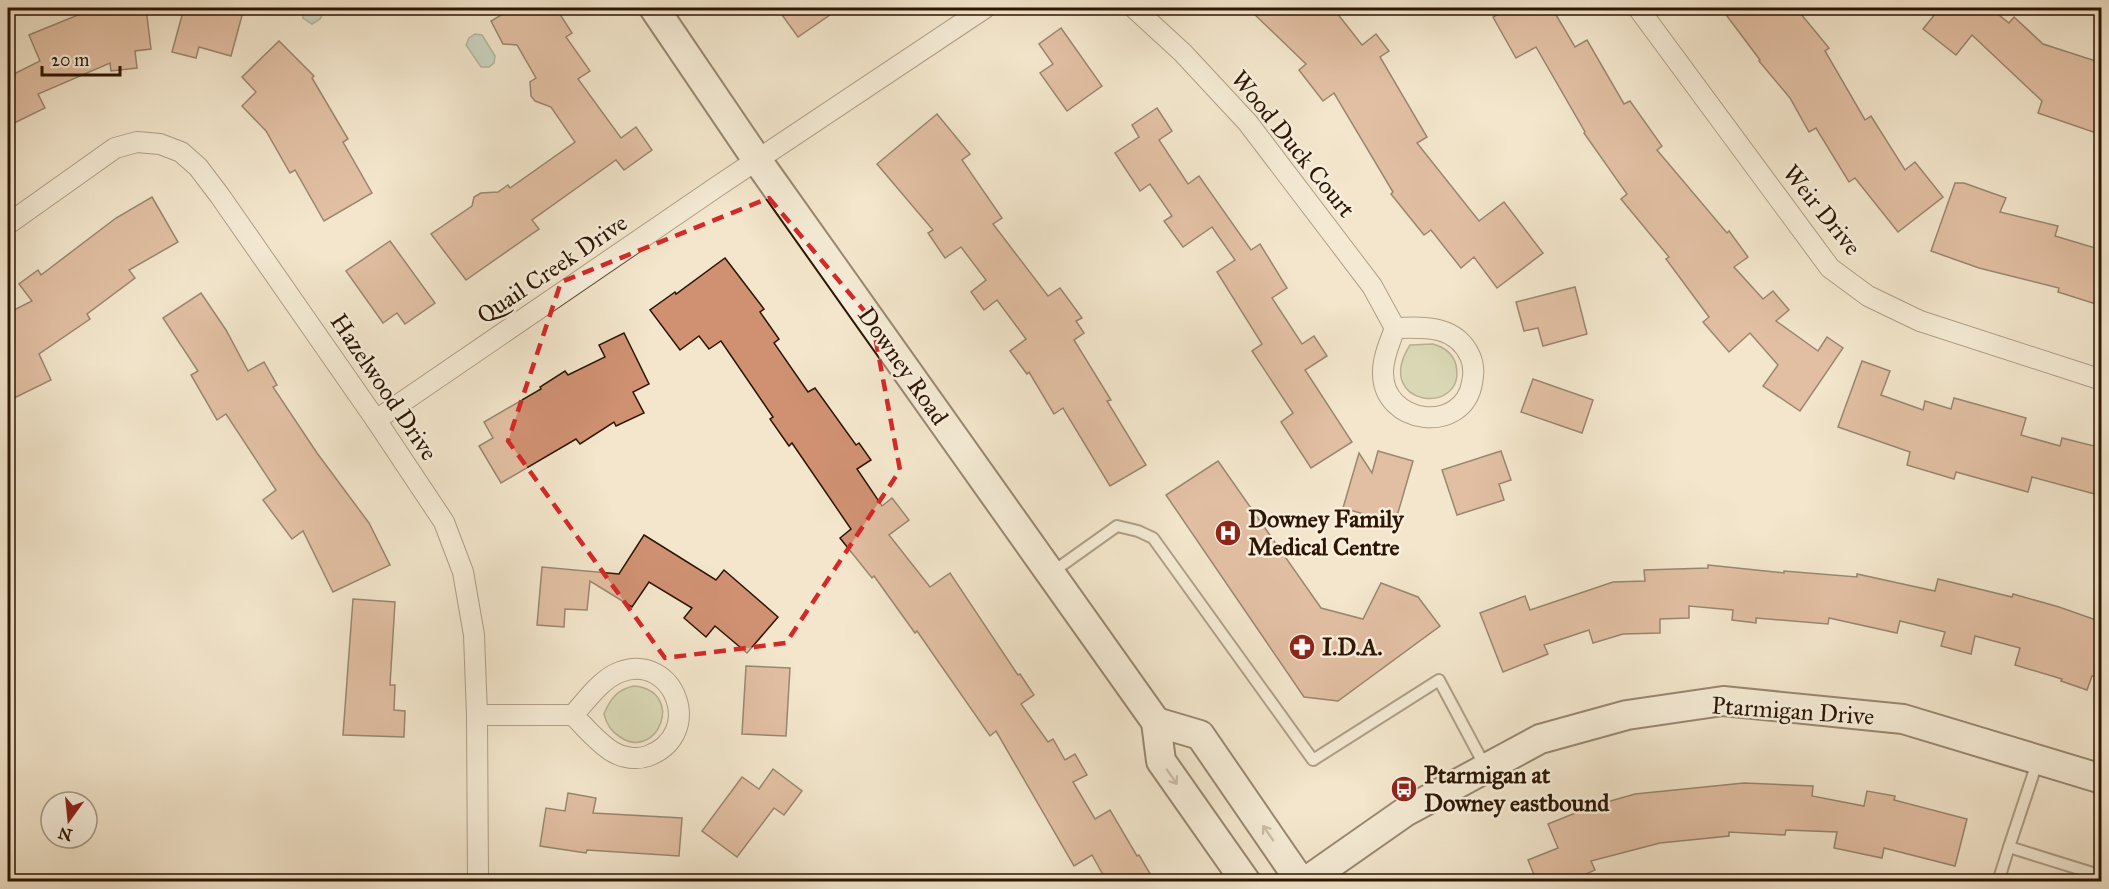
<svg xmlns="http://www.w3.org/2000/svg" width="2109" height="889" font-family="'IM FELL Great Primer',serif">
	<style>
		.green { fill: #bac598; stroke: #746d4d; stroke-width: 1.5 }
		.water { fill: #9bc0b7; stroke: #6f7c6f; stroke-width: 1.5 }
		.building { fill: #cf9172; stroke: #2d1502; stroke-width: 1.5 }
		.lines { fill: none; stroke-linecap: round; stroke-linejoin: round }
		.lane-casing { stroke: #5e4934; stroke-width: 14 }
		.street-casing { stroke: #5e4934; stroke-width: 22 }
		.secondary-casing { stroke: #2d1502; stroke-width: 32 }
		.lane { stroke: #f7efde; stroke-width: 10 }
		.street { stroke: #f7efde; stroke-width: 20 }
		.secondary { stroke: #f7efde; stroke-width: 28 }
		.oneway { stroke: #9c8d7b }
		.marked { fill: none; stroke: #d62828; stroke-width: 4.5; stroke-dasharray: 12 8; stroke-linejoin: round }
		.labels { text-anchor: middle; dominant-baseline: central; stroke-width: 5; stroke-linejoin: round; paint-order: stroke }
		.street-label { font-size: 24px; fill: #2d1502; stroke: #f7efde }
		.poi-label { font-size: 24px; font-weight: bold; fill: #2d1502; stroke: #f7efde; text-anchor: start }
	</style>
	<rect width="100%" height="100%" fill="#f3e6cc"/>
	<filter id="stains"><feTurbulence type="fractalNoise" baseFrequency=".00333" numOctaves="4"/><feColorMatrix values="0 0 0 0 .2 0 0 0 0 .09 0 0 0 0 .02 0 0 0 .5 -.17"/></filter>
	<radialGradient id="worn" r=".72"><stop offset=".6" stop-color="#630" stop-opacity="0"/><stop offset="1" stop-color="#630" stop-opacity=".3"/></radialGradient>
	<g class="green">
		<path d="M1433 344C1444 347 1453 354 1456 365 1467 417 1371 407 1410 345Z"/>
		<path d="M634 686C686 691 658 762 620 737 612 732 606 723 604 714 610 699 618 689 634 686Z"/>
	</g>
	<g class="water">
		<polygon points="302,8 341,8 336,11 324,12 320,19 312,24 303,18"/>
		<polygon points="475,34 482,35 495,56 494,63 489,67 481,67 466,45 469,38"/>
	</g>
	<g class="building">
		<polygon points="95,8 146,8 151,49 135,51 137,68 111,71 110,63 38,94 45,108 8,126 8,77 40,61 29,35"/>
		<polygon points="184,8 244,8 231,56 199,47 196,58 172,52"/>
		<polygon points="513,8 556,8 572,33 566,37 590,71 578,79 621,138 636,127 652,150 624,170 616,160 532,220 539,229 466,280 431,234 472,206 474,197 481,193 498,192 508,185 510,188 575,142 551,107 535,101 531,96 530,82 536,78 517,45 503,44 491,21"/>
		<polygon points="777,8 840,8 798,37"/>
		<polygon points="1248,8 1333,8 1362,45 1376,34 1389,51 1380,57 1427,137 1417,143 1479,221 1504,202 1543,253 1497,288 1474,257 1461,268 1431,230 1424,235 1391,194 1393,192 1334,93 1323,101 1299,70 1306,64"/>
		<polygon points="1510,8 1552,8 1575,47 1587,40 1624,104 1630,101 1662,146 1657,150 1727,233 1729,231 1748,257 1734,267 1763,299 1773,291 1789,310 1776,321 1818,351 1827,337 1843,348 1800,411 1763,386 1778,365 1750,333 1729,352 1703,322 1709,317 1666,259 1669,257 1621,199 1627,194 1584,133 1585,132 1536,47 1516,58 1493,17"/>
		<polygon points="1721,8 1796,8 1829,48 1825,51 1865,120 1871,116 1905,170 1915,162 1943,197 1898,232 1855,178 1849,182 1816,128 1809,132 1790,98 1759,61 1760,60"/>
		<polygon points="1940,8 1990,8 2009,23 2014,17 2043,44 2102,63 2102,135 2038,113 2042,101 1972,35 1956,55 1923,29"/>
		<polygon points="1061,28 1102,86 1067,111 1040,73 1053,64 1039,44"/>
		<polygon points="279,41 314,76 312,78 348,139 343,142 372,193 324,221 295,170 290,173 266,131 242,106 256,92 242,77"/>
		<polygon points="1157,108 1172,131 1159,140 1188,184 1199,176 1251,250 1260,244 1287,288 1272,298 1302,344 1314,336 1327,356 1305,370 1352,442 1311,468 1281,422 1293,413 1252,351 1262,344 1217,272 1235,260 1212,227 1183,247 1164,221 1172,216 1150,184 1140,191 1115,153 1139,137 1132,125"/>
		<polygon points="937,114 970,154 962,160 1002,218 993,224 1048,296 1060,288 1082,318 1076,321 1084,333 1074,340 1111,400 1107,401 1146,465 1110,486 1063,408 1054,414 1029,372 1027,374 1010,351 1026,339 997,300 984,310 971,292 986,280 961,247 945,258 928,233 933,230 877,164"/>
		<polygon points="1955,183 1964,183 2006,198 2000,212 2058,226 2055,236 2102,250 2102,306 2058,292 2059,288 1979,268 1931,251"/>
		<polygon points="152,197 178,242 129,270 135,278 87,314 90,319 39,354 51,380 8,401 8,313 32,301 19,284 38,270 41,275 116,218"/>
		<polygon points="390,241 435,303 405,324 397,313 383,323 346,271"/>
		<polygon points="725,258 764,309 760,312 779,339 774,343 808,392 815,388 856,445 859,443 871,460 857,469 882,506 892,498 909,520 889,535 930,587 950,573 1018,675 1020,674 1034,695 1021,704 1048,742 1053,739 1065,760 1075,754 1087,775 1073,782 1095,819 1110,810 1137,856 1139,855 1155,882 1107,882 1092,855 1074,866 996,731 990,736 917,631 915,633 874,576 872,578 840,538 851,529 792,443 789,446 770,419 773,417 721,341 709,349 699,336 680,350 650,310 675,292 676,294"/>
		<polygon points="1575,287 1587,334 1543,346 1538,328 1524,331 1516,302"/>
		<polygon points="201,293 226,330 248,371 264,362 277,385 273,387 317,453 369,523 390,565 333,592 303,531 292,539 263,500 276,490 226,414 217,420 191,375 198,371 163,318"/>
		<polygon points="624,333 649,384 633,392 644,413 616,426 614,422 580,444 576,439 501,483 479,446 493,438 484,422 541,389 540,387 565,371 568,375 605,357 599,345"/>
		<polygon points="1862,361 1890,371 1881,395 1923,410 1925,401 1951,409 1954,398 2026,418 2021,435 2060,446 2062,438 2102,448 2102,496 2032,477 2028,492 1956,472 1954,479 1907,465 1910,452 1838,427"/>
		<polygon points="1533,379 1593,400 1582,433 1521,412"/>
		<polygon points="1378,451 1413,461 1395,523 1343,508 1359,453 1372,473"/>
		<polygon points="1501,451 1511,480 1499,484 1504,500 1457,515 1442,470"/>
		<polygon points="1218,461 1321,608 1363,619 1381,583 1418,597 1440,626 1338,701 1304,697 1166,495"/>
		<polygon points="644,535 716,580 724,570 778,617 747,653 715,626 706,637 684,618 692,608 649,582 632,607 590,581 587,610 565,609 564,627 537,625 542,567 619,574"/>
		<polygon points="1708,565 1784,573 1784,571 1857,577 1857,574 1935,591 1938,579 2012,597 2013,594 2059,607 2102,622 2102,679 2092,676 2087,690 2061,681 2062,679 2015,665 2020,648 1975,636 1971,654 1941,646 1945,632 1900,621 1897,633 1829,618 1828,624 1756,618 1756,623 1732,620 1733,610 1689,606 1689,618 1660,619 1660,633 1623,634 1593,643 1589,630 1544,645 1548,654 1503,672 1480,613 1525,596 1530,610 1613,582 1645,581 1644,570 1708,568"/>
		<polygon points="353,599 395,602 390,685 395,685 394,710 405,711 404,737 343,735"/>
		<polygon points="746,666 790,668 786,736 742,734"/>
		<polygon points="773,769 802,791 784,815 774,808 737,857 702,831 742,777 759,789"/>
		<polygon points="1744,783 1813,786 1812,796 1864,806 1867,791 1895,796 1894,800 1967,819 1955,866 1884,848 1882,858 1834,848 1837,832 1786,830 1785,835 1729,832 1729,836 1660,843 1591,861 1595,870 1569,882 1537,882 1528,860 1558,848 1548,824 1593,806 1635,794"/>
		<polygon points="568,793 596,798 593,813 682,818 679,856 587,850 586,853 540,846 546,808 565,811"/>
	</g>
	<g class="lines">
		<defs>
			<g id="lane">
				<polyline points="1051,573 1117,526 1138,531 1153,538 1313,760 1439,680 1486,768"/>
				<polyline points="2038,760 2009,847 2102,876"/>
				<polyline points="1998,882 2009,847"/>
			</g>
			<g id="street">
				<path d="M1134 8 1183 53 1248 123 1372 286 1395 328C1390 342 1383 357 1383 372 1382 425 1463 435 1472 383 1474 374 1474 365 1470 356 1456 325 1425 327 1395 328"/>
				<polyline points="1638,8 1830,268 1868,296 1920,321 2102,380"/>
				<polyline points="8,224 115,148 137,142 160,144 181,152 198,167 220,196 376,420 444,522 463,572 474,635 477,715 478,882"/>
				<polyline points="376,420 715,188 985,8"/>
				<path d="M477 715H573C585 727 598 743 613 752 623 758 637 760 648 756 706 734 674 652 620 672 601 679 586 701 573 715"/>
			</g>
			<g id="secondary">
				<polyline points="654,8 757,160 1156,722 1161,761 1246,882"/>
				<polyline points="1156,722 1200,735 1301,882"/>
				<polyline points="1305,882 1405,812 1540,739 1627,715 1723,701 1903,719 2102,779"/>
			</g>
		</defs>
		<use href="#lane" class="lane-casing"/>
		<use href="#street" class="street-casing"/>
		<use href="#secondary" class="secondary-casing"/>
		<use href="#lane" class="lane"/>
		<use href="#street" class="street"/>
		<use href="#secondary" class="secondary"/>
	</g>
	<defs><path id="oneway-shaft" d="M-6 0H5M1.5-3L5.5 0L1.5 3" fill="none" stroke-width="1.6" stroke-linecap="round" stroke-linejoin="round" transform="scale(1.5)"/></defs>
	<g class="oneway">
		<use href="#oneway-shaft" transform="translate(1172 777) rotate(55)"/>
		<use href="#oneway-shaft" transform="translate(1268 833) rotate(-125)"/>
	</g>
	<path d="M0 0H2109V889H0ZM769 198 872 320 900 470 786 643 665 658 508 441 561 282Z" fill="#f3e6cc" fill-opacity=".55" fill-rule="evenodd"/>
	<path class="marked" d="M769 198 872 320 900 470 786 643 665 658 508 441 561 282Z"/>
	<defs>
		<symbol id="hospital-disc" viewBox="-11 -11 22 22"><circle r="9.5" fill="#8f2418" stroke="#f7efde"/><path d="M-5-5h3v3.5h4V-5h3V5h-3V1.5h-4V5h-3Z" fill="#fff"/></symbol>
		<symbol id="pharmacy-disc" viewBox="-11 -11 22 22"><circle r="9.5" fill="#8f2418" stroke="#f7efde"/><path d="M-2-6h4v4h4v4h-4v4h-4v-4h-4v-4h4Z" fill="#fff"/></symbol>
		<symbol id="bus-disc" viewBox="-11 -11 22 22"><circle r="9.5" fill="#8f2418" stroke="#f7efde"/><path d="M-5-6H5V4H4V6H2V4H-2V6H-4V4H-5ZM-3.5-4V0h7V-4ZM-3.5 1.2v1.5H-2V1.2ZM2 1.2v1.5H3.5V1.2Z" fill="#fff"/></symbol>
	</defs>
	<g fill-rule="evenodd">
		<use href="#hospital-disc" x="1213" y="518" width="30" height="30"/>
		<use href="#pharmacy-disc" x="1287" y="632" width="30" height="30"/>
		<use href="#bus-disc" x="1389" y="774" width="30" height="30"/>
	</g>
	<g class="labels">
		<g class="street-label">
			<text transform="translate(1293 144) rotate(51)">Wood Duck Court</text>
			<text transform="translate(1822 210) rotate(51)">Weir Drive</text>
			<text transform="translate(552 269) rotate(-34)">Quail Creek Drive</text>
			<text transform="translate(903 366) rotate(55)">Downey Road</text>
			<text transform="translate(384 387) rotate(56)">Hazelwood Drive</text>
			<text transform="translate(1793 711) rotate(4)">Ptarmigan Drive</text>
		</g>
		<g class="poi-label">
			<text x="1248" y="519">Downey Family<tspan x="1248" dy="28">Medical Centre</tspan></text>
			<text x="1322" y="647">I.D.A.</text>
			<text x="1424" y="775">Ptarmigan at<tspan x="1424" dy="28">Downey eastbound</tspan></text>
		</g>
	</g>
	<rect width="2109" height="889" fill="none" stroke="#f3e6cc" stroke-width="30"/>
	<rect x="9" y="9" width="2091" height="871" fill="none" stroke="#2d1502" stroke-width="3"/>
	<rect x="15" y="15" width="2079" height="859" fill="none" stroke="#2d1502" stroke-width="1.5"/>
	<g transform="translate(69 820) rotate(195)"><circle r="28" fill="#f7efde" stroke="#a69886" stroke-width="1.5"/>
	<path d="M0-4.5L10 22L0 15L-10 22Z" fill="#8f2418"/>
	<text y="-9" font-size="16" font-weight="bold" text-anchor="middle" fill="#2d1502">N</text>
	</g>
	<path d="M42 66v9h78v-9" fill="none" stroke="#2d1502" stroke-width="3"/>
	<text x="51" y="66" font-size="18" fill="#2d1502" stroke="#f7efde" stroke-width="4.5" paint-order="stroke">20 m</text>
	<rect width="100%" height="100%" filter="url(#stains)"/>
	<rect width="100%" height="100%" fill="url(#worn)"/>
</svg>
